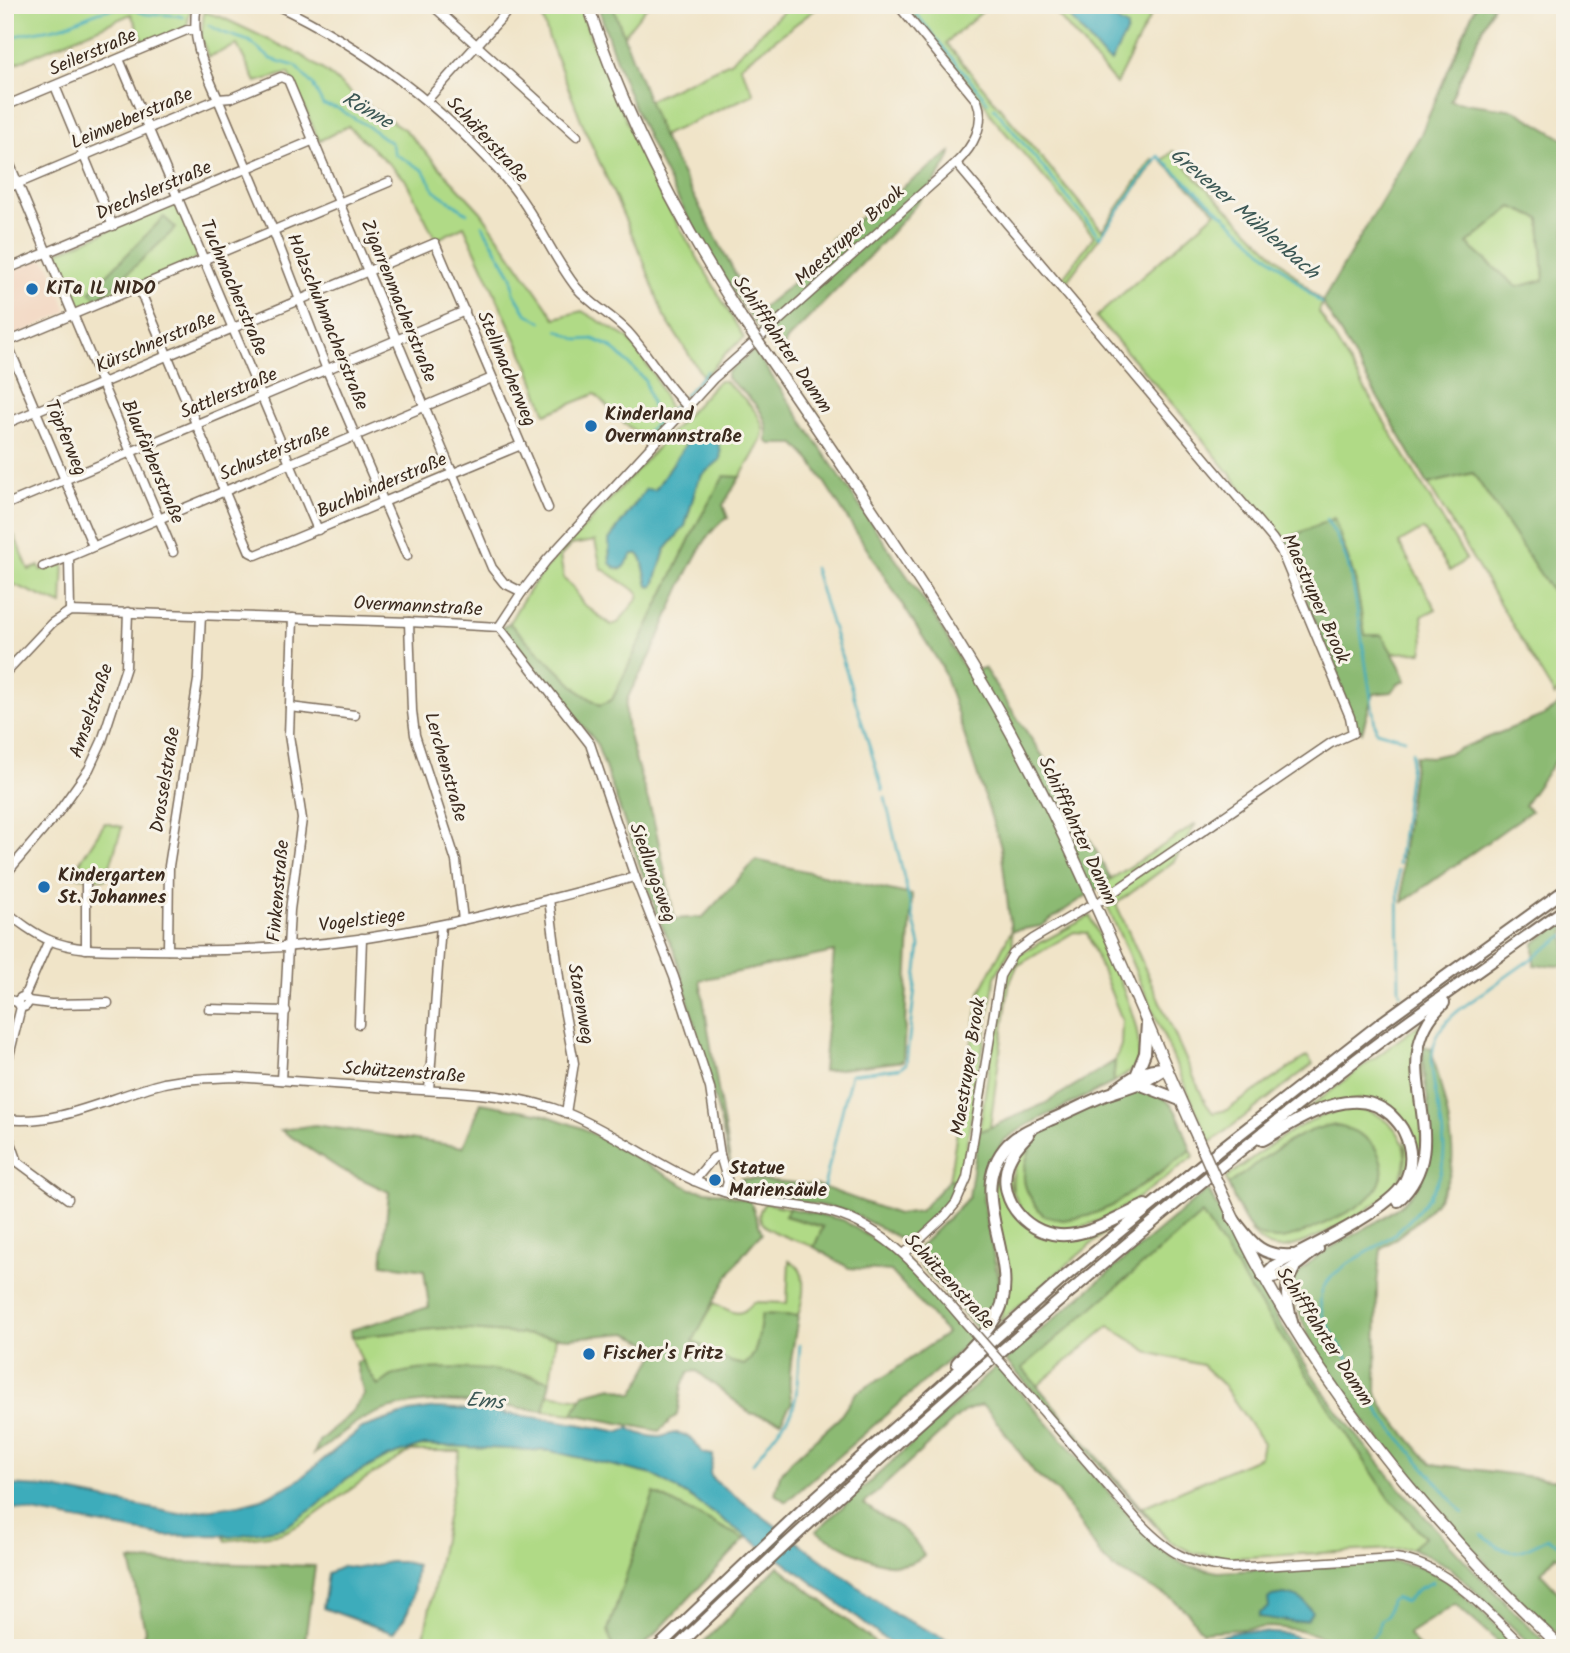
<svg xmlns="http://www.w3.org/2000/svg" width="1570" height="1653" font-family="Kalam,sans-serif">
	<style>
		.built { fill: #f2d4be }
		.green { fill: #b0da86; stroke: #768252; stroke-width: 2; fill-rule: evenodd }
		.forest { fill: #8cba73; stroke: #647248; stroke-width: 2; fill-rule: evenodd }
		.water { fill: #3dacbb; stroke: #3c6b6c; stroke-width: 2 }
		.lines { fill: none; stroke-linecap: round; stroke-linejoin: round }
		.stream { stroke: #3dacbb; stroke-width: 2.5 }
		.minor-casing { stroke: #7a6b5a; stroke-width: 11 }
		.major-casing { stroke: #7a6b5a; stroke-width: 13 }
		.highway-casing { stroke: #7a6b5a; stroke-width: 14 }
		.minor { stroke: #fff; stroke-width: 8 }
		.major { stroke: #fff; stroke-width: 10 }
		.highway { stroke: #fff; stroke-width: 10 }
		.minor-bridge-casing { stroke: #7a6b5a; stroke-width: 11; stroke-linecap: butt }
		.major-bridge-casing { stroke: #7a6b5a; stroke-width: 13; stroke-linecap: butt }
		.minor-bridge { stroke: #fff; stroke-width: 8 }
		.major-bridge { stroke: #fff; stroke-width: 10 }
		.poi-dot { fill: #1f6fb2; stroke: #f7f3e8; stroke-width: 2.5 }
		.labels { text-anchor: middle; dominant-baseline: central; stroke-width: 6; stroke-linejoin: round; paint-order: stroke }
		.street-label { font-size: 19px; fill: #3b2a1e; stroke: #f7f3e8 }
		.poi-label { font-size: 19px; font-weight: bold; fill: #3b2a1e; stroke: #f7f3e8; text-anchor: start }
		.water-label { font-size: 21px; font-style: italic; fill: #3c5855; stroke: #f7f3e8 }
	</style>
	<rect width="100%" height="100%" fill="#f7f3e8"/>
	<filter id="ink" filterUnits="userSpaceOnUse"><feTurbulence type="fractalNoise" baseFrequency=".0143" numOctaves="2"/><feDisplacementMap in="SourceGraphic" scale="14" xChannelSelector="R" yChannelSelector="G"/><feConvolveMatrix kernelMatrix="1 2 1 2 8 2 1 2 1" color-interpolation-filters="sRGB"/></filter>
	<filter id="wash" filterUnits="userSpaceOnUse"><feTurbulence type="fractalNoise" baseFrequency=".00686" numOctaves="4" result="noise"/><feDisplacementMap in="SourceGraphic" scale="28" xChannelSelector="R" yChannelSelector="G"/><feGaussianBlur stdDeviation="1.57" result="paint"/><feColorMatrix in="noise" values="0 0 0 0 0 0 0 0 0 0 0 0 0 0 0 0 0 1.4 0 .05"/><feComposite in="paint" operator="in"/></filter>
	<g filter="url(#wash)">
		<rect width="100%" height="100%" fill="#f0e4c8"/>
		<polygon class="built" points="38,260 44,260 49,265 66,308 66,312 15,336 12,329 5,332 5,274"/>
		<g class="green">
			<polygon points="17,5 191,5 187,27 145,44 131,14 5,68 5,15"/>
			<polygon points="539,5 579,5 595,49 654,183 744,338 725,354 704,378 664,316 642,257 585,130 548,36"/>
			<polygon points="612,5 648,5 624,35"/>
			<polygon points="790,5 821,5 740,66 754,94 662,136 647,101 730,62"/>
			<polygon points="904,5 990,5 946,43 1102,230 1152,159 1155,163 1064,285 1061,280 1094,236 992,117 985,104"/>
			<polygon points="1049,5 1156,5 1116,84"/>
			<path d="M204 12 221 17 301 55 329 74 354 96 405 130 481 212 555 318 582 311 628 338 654 375 669 407 675 413C668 420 660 433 651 437 638 442 605 403 595 394L546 414 529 368 464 226 436 240 405 179 348 126 319 141 289 73 256 82 237 45 208 57 201 37Z"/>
			<polygon points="1173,151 1197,179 1322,302 1319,312 1466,559 1450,571 1423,529 1399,543 1436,609 1422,616 1424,643 1422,652 1391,653 1382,635 1365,636 1355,579 1334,518 1283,540 1191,425 1096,317 1216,212 1162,161"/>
			<polygon points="174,203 177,203 197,250 197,256 194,260 82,307 77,308 72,305 54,261 54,256 58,252"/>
			<polygon points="1512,207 1540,219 1544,280 1517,287 1467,244"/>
			<path d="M718 381H724C736 391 766 415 763 433 760 448 747 464 740 477H724L698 522 612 700 601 705 580 692 509 623C526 593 544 566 570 543ZM688 441 720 459 702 475 697 484 685 526 665 550 654 585 648 586 642 559 638 554H633L620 570 610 563 609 540 636 502 655 490ZM595 541 601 568 639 593 638 598 618 623 611 625 582 603 573 587 564 579 560 557 571 545Z"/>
			<polygon points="1473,473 1565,611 1565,681 1555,696 1428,484"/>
			<polygon points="14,535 29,570 39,566 41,570 64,561 62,605 5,581 5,538"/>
			<polygon points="105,823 122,827 106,879 71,876"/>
			<polygon points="1196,824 1174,861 1116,904 1205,1102 1213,1113 1227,1110 1307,1056 1313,1064 1210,1143 1099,887"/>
			<path d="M1090 916C1103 947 1153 1036 1135 1066 1131 1073 1120 1078 1113 1083L1115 1061 1121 1045 1122 1020 1087 933 1074 932 1017 966 1009 985 990 1127 979 1132 1003 978 1016 956Z"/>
			<polygon points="1011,931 1013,945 995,977 961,1178 949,1180 980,992"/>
			<polygon points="1429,1017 1421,1030 1422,1154 1405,1187 1406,1129 1361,1099 1291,1121"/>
			<path d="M1353 1108C1395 1112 1421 1151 1394 1188 1381 1206 1303 1248 1281 1248 1267 1248 1258 1241 1250 1230L1261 1237 1289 1142 1228 1185 1226 1178C1265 1149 1304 1114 1353 1108Z"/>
			<path d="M1034 1137C1021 1175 1017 1183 1044 1216 1074 1207 1109 1201 1138 1188 1158 1179 1172 1160 1191 1150L1194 1156C1166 1177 1109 1225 1074 1228 1015 1235 992 1176 1034 1137Z"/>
			<polygon points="1008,1157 1013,1213 1067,1238 1127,1214 996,1325 1002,1313 993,1190 1000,1160"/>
			<path d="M765 1203 789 1208 785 1216 823 1227 814 1247C801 1240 741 1230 765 1203Z"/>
			<polygon points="1202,1213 1251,1291 1390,1499 1425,1537 1412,1548 1230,1558 1193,1553 1169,1541 1142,1507 1260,1457 1263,1443 1224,1386 1202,1365 1151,1353 1109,1326 1036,1387 1022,1368"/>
			<path d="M789 1261C793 1263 797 1265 799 1268 807 1281 802 1303 798 1316L762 1314C759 1330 759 1356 744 1365L731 1362 692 1341 714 1303C733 1312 739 1320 754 1302L787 1303Z"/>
			<polygon points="444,1328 556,1337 550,1381 527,1374 428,1369 378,1386 362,1361 352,1337"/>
			<polygon points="548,1394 581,1399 573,1414 544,1411"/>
			<polygon points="424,1445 551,1451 653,1475 693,1499 748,1537 745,1539 654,1494 608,1630 613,1648 422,1648 460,1451 411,1451 365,1479 307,1521 283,1533 226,1541 223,1535 230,1537 317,1506 346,1479 387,1457"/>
		</g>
		<g class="forest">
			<path d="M598 5H612L662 136 756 313 837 247 831 239 951 152C949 181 815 311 787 340L783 349 775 351C698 249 634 128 598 5Z"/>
			<path d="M1476 5H1493L1450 101 1514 110 1565 140V611L1473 473 1428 484 1322 302 1421 134ZM1512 207 1540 219 1544 280 1517 287 1467 244Z"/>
			<polygon points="164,217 176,228 99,300 90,292"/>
			<path d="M754 350 935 617 967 673 984 668 1056 776 1111 879 1041 926 1011 931 1001 847 942 667 811 461 795 444H771L766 441C773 414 746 394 727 378V373Z"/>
			<path d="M724 476 740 477 723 505 728 518C698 530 665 627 650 657 644 670 627 692 626 705 623 729 645 789 652 814 661 849 667 885 675 919L703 917 756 860 912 895 903 1061 823 1071 834 952 700 980 731 1168 718 1111 675 952 660 922 596 742 502 628 509 623 580 692 600 705 612 700 698 522Z"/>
			<path d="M1334 518 1355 579 1365 635H1382C1390 651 1401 664 1406 681L1398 684 1392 692 1373 694 1362 732 1355 725 1283 540Z"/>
			<polygon points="1565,694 1565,747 1524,805 1531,811 1403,902 1402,856 1415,756 1432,757 1449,753 1542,716 1558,706"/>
			<polygon points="1565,921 1565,966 1534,965 1534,943"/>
			<path d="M1424 1046 1431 1048C1438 1077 1458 1143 1451 1170 1442 1206 1409 1229 1381 1249L1377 1284 1376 1393 1388 1414 1431 1464 1565 1481V1559L1556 1555 1541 1573 1565 1599V1640C1548 1624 1529 1610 1513 1593 1491 1571 1471 1545 1450 1521 1406 1471 1298 1356 1295 1290L1290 1284C1325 1231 1416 1227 1429 1158 1437 1122 1420 1083 1424 1046Z"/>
			<polygon points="1115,1061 1113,1083 1029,1124 1004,1140 989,1165 983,1199 998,1279 998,1294 992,1313 979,1331 919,1264 916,1254 920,1246 969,1197 979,1132 1044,1104"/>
			<path d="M1134 1091C1177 1092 1178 1116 1191 1150L1112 1206 1088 1216 1063 1220 1044 1216C1017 1183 1021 1175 1034 1137 1065 1118 1099 1100 1134 1091Z"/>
			<path d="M481 1103 542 1114 582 1128 691 1189 721 1193 750 1201 762 1233C731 1263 713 1304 693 1341L731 1362 744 1365C759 1356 759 1330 762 1314L798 1316C795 1339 785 1380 792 1402L781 1421 750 1413 697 1371 689 1372 682 1385 677 1415 659 1431 573 1414 584 1394 612 1387 633 1394 659 1348 627 1333 570 1338 444 1328 352 1337 351 1330 429 1307 424 1270 382 1264 389 1192 340 1169 281 1130 315 1125 463 1147Z"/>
			<path d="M1332 1125C1350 1128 1368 1134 1377 1151 1397 1189 1358 1208 1330 1221 1307 1231 1278 1249 1254 1232 1244 1225 1234 1197 1228 1185 1259 1163 1293 1131 1332 1125Z"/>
			<polygon points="741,1178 817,1185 897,1214 920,1211 949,1180 961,1178 951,1200 913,1235 901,1239 848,1211 748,1191"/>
			<path d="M1208 1189C1247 1264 1286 1341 1337 1410 1402 1495 1474 1574 1551 1648H1534L1450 1567 1412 1548 1425 1537 1390 1499 1251 1291 1202 1214 1022 1368 1169 1541 1005 1360Z"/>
			<polygon points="789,1208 843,1220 902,1258 974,1338 786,1502 775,1494 780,1475 792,1460 839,1418 856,1393 887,1375 947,1333 891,1271 849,1268 814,1247 823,1227 785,1216"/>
			<path d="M362 1361 378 1386C384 1382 390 1376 396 1374 436 1363 510 1369 550 1381L544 1411C484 1404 420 1390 363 1419 345 1428 332 1444 314 1454L319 1441 349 1415 364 1395 356 1362Z"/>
			<path d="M997 1366 1158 1548 1185 1565 1218 1572 1396 1562 1422 1567 1447 1581 1521 1648H1505L1455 1604 1408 1634 1420 1648H1353L1301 1630 1270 1627 1202 1632 1188 1613 1171 1598 1113 1568 1102 1557 1059 1493 1035 1473 988 1410 981 1405 963 1412 864 1504C890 1525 906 1523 924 1555 896 1582 842 1546 816 1531Z"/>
			<polygon points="654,1493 745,1539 642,1648 613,1648 608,1630"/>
			<polygon points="130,1561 315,1566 304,1648 140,1648 145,1630"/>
			<polygon points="778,1566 882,1648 698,1648"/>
		</g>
		<g class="water">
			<polygon points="1072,5 1091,5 1127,27 1127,31 1111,62 1105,59 1067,14"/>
			<path d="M700 434C715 437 723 443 720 460L702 475 697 484 685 526 665 550 654 585 652 587 648 586 642 559 638 554H633L622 569 616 568 610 563 609 540 646 489 655 490 688 441Z"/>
			<path d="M435 1408C497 1410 559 1420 620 1432L629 1428C637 1434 650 1437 660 1437 666 1436 671 1433 677 1433 687 1434 698 1443 702 1453L713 1455C715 1466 704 1471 715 1481L896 1615 964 1648H896L805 1577 693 1499 653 1475 551 1451 424 1445 387 1457 346 1479 317 1506 283 1528 230 1537 223 1535 164 1536 5 1507V1485L44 1487 179 1514 239 1505 262 1499 296 1482 362 1428 410 1412Z"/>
			<path d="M390 1562H404L416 1565C414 1593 413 1612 393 1633L323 1608 328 1573 344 1566 359 1568Z"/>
			<path d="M1284 1594C1297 1596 1305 1599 1312 1612L1307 1620 1294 1622 1259 1617 1260 1613 1269 1607 1268 1599 1272 1596Z"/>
			<polygon points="1241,1631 1288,1634 1329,1648 1168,1648"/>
		</g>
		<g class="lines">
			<g class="stream">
				<polyline points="909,5 988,102"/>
				<polyline points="208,25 224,33 249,41 271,59 295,66 313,85 323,105 337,108 369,127 391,143 395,154 423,170 435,191 467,213"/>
				<path d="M5 40C24 31 44 32 63 26 86 18 105 5 131 9 136 9 140 13 146 14 159 16 170 13 183 17"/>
				<polyline points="994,108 1100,237 1158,156 1321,303"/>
				<polyline points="482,225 512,276 514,293 526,313 542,322"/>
				<polyline points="558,330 578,340 593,339 609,346 618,353 645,380 652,406 659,419"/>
				<polyline points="685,395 707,371"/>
				<polyline points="648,431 677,404"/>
				<path d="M1326 519C1348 552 1353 578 1358 617"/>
				<polyline points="814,568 883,790"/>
				<polyline points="1359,620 1376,731 1405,739"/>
				<polyline points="1398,864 1412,752"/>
				<polyline points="1398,870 1399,990 1401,994"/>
				<polyline points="824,1186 851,1074 900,1068 906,1064 920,946 885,797"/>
				<polyline points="753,1463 792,1412 796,1396 800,1345"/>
				<path d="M1463 1513 1385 1421 1324 1319C1321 1309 1318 1298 1323 1288 1335 1267 1364 1256 1382 1243 1399 1231 1416 1215 1428 1198 1471 1140 1410 1078 1441 1029 1453 1011 1474 1000 1490 988 1515 970 1540 953 1565 935"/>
				<path d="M1482 1535C1513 1559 1515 1554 1548 1538L1565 1548"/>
				<polyline points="1371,1639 1378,1631 1380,1620 1387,1616 1390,1601 1395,1598 1405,1602 1418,1589 1433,1582"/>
			</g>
		</g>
	</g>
	<g filter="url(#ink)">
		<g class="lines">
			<defs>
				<g id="minor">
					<path d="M276 5C363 46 448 110 510 184 536 215 551 255 576 287 591 305 612 315 628 332 650 356 663 383 687 406"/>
					<polyline points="432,5 577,136"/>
					<polyline points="119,59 318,530"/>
					<polyline points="55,86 113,226"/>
					<polyline points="427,100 513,5"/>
					<polyline points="5,106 187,30 194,30"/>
					<polyline points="5,153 173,552"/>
					<polyline points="956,163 1272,538 1281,551 1350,717 1353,733 1331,743 1102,900"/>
					<path d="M5 189 218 99C205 68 190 40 197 5"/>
					<polyline points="5,270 314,140"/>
					<polyline points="139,288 250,552 256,555 521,445"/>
					<polyline points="5,343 389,182"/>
					<polyline points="7,343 93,546"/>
					<polyline points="5,424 435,243 548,508"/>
					<polyline points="5,505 465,311"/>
					<polyline points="407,556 327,370 273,230 218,99 231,98 281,77 288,80 492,568 504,583 522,592"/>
					<polyline points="43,567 69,557"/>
					<polyline points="70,611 69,557 492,378"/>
					<polyline points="409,622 412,711 415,735 456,861 463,920"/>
					<path d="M499 627 522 592 546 561 713 379 956 163C973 147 986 124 977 101L898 5"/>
					<polyline points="499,627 590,744 635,877 674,977 710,1088 720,1155 728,1182 725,1192"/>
					<polyline points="5,673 52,623 70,611 409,622 499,627"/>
					<polyline points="290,707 355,715"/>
					<polyline points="5,875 57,814 89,769 102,741 126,667 128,612"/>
					<polyline points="86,877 86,949"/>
					<polyline points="549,899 561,993 574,1063 566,1113"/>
					<path d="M5 911C19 922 33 933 49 940 80 953 116 949 149 950 232 952 320 947 403 932 481 918 558 897 635 877"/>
					<polyline points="168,950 169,866 198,680 201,615"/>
					<polyline points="24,997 49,940"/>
					<circle cx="23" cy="1002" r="5"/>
					<polyline points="5,999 18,1002"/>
					<polyline points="28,1001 51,1004 108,1003"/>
					<polyline points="209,1009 286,1011"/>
					<polyline points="359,1024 362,938"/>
					<polyline points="5,1072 21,1007"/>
					<polyline points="281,1080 290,910 302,819 289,735 293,618"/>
					<polyline points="429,1090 441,925"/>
					<path d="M5 1119C61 1126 111 1096 164 1083 188 1078 211 1078 235 1077 292 1081 348 1085 405 1089 458 1092 516 1093 567 1113 619 1134 664 1172 718 1190 752 1202 787 1203 822 1210 887 1224 924 1275 965 1322"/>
					<polyline points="7,1119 9,1137 18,1162 68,1199"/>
					<polyline points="694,1181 713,1158 720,1155"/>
					<polyline points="905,1253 946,1215 956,1203 967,1178 1000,976 1013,954 1033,939 1087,907"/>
					<path d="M1011 1374 1140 1523C1170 1554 1187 1563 1230 1568L1395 1558C1449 1565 1487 1612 1525 1648"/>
				</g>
				<g id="major">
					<path d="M588 5C624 116 679 220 741 317"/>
					<path d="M769 358C850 477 934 596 1005 722 1078 853 1133 994 1194 1130"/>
					<path d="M1222 1193C1300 1368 1424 1518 1562 1648"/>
				</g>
				<g id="highway">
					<polyline points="1137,1073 1145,1053 1147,1023"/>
					<polyline points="1139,1084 1180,1100"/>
					<path d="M1116 1089C1132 1077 1145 1067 1166 1068"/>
					<path d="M1028 1135C1020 1143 1013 1151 1009 1161 995 1196 1023 1232 1059 1235 1088 1237 1119 1217 1145 1205"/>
					<path d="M1398 1201C1463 1140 1378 1063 1444 1003"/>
					<path d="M1232 1217C1251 1241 1259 1257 1292 1255"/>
					<path d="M1263 1277 1274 1266C1304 1250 1389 1211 1404 1183 1413 1167 1412 1148 1404 1132 1401 1125 1396 1120 1391 1115 1352 1081 1299 1120 1263 1140"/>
					<path d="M1263 1277C1285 1281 1301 1259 1318 1249"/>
					<path d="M1293 1326C1288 1305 1282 1288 1294 1269"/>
					<path d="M957 1363C972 1346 995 1326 1002 1304 1016 1251 965 1190 1008 1144 1020 1132 1035 1127 1050 1120 1069 1112 1088 1102 1108 1094 1129 1087 1149 1082 1166 1068"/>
					<polyline points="657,1648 805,1507 1062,1279 1218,1151 1381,1023 1565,890"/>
					<path d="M676 1648C894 1440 1119 1242 1357 1059 1425 1007 1496 959 1565 909"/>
				</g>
			</defs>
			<use href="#minor" class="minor-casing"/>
			<use href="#major" class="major-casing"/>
			<use href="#highway" class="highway-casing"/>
			<use href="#minor" class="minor"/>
			<use href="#major" class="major"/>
			<use href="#highway" class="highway"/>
			<defs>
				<polyline id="minor-bridge" points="965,1322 1011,1374"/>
				<g id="major-bridge">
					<polyline points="741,317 769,358"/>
					<polyline points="1194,1130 1222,1193"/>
				</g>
			</defs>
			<use href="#minor-bridge" class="minor-bridge-casing"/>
			<use href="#major-bridge" class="major-bridge-casing"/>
			<use href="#minor-bridge" class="minor-bridge"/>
			<use href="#major-bridge" class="major-bridge"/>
		</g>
	</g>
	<g class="poi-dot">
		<circle cx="32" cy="289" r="7"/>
		<circle cx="591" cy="426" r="7"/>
		<circle cx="44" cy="887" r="7"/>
		<circle cx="715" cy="1180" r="7"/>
		<circle cx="589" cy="1354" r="7"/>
	</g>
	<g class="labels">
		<g class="street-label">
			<text transform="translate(93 53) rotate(-23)">Seilerstraße</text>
			<text transform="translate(132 119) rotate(-23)">Leinweberstraße</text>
			<text transform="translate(487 140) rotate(47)">Schäferstraße</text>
			<text transform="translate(154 191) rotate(-23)">Drechslerstraße</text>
			<text transform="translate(850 236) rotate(-42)">Maestruper Brook</text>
			<text transform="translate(233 288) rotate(67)">Tuchmacherstraße</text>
			<text transform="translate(398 301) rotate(68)">Zigarrenmacherstraße</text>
			<text transform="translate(327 322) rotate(68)">Holzschuhmacherstraße</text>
			<text transform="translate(156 343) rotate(-23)">Kürschnerstraße</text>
			<text transform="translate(782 345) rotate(56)">Schifffahrter Damm</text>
			<text transform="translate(506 369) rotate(67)">Stellmacherweg</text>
			<text transform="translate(229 394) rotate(-23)">Sattlerstraße</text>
			<text transform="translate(65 438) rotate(67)">Töpferweg</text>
			<text transform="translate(275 453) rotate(-23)">Schusterstraße</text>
			<text transform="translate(152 462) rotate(67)">Blaufärberstraße</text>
			<text transform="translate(382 486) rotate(-23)">Buchbinderstraße</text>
			<text transform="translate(1315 599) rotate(66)">Maestruper Brook</text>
			<text transform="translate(418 607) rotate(3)">Overmannstraße</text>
			<text transform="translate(92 711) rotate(-71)">Amselstraße</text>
			<text transform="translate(445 767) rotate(74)">Lerchenstraße</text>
			<text transform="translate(166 780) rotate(-81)">Drosselstraße</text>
			<text transform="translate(1077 831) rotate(65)">Schifffahrter Damm</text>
			<text transform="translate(652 873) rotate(70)">Siedlungsweg</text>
			<text transform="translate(279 891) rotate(-85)">Finkenstraße</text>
			<text transform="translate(362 921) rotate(-7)">Vogelstiege</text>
			<text transform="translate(580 1004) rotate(80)">Starenweg</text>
			<text transform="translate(969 1067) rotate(-81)">Maestruper Brook</text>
			<text transform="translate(404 1073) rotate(4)">Schützenstraße</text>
			<text transform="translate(949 1282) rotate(47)">Schützenstraße</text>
			<text transform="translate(1324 1337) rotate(57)">Schifffahrter Damm</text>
		</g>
		<g class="poi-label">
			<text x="46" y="289">KiTa IL NIDO</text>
			<text x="605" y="415">Kinderland<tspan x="605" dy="22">Overmannstraße</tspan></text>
			<text x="58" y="876">Kindergarten<tspan x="58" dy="22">St. Johannes</tspan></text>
			<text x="729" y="1169">Statue<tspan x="729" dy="22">Mariensäule</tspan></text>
			<text x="603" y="1354">Fischer's Fritz</text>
		</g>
		<g class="water-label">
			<text transform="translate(367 111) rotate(30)">Rönne</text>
			<text transform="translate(1244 214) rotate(41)">Grevener Mühlenbach</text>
			<text transform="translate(485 1402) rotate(5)">Ems</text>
		</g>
	</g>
	<rect width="1570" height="1653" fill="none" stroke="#f7f3e8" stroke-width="28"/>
</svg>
